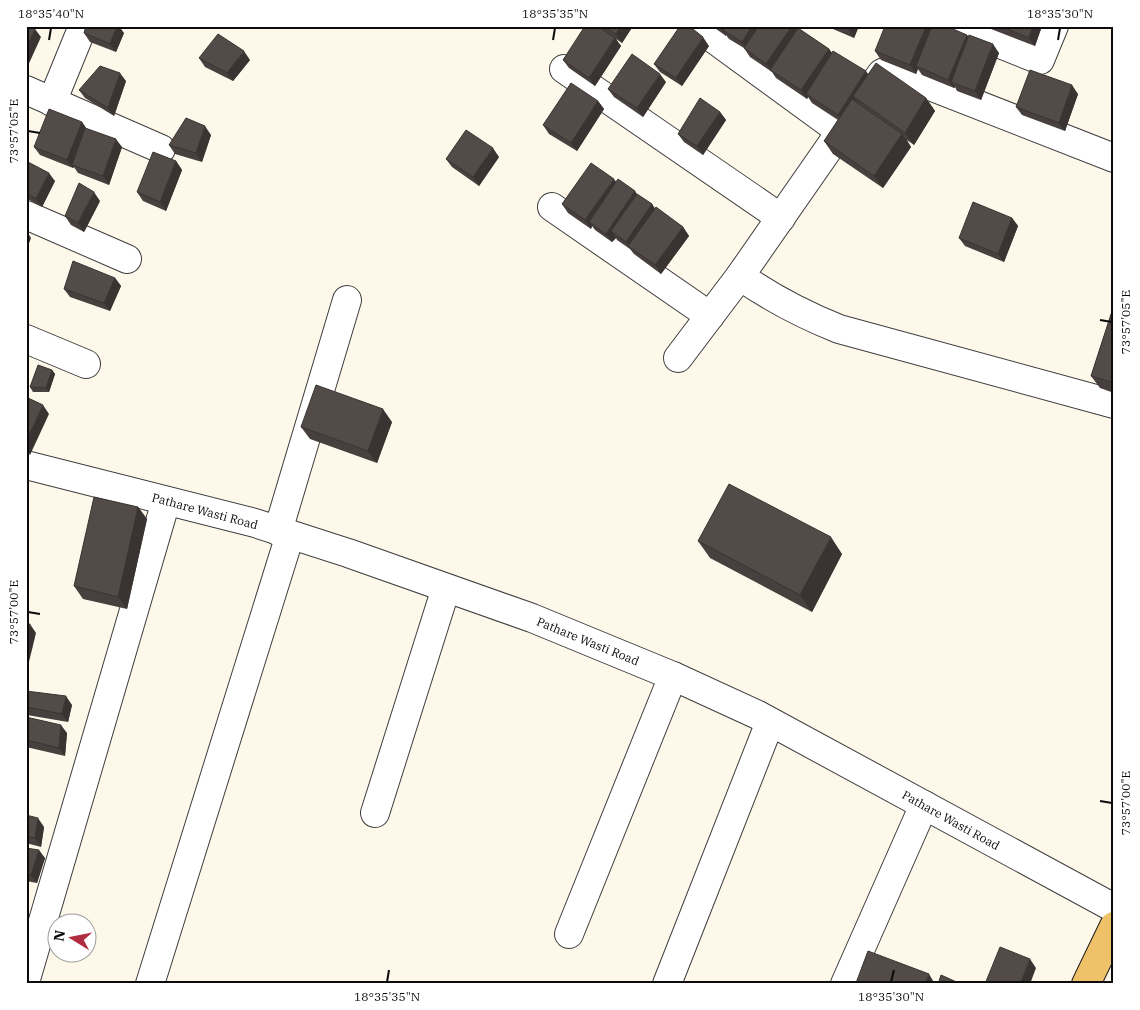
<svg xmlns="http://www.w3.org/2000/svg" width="1140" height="1010" font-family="'IBM Plex Serif',serif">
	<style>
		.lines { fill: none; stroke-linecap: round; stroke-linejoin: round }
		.minor-casing { stroke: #3e3e3e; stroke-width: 30 }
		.major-casing { stroke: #1c1c1c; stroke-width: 30 }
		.minor { stroke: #fff; stroke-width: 28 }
		.major { stroke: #efc169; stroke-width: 28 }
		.wall { fill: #47403e }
		.shaded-wall { fill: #393432 }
		.building { fill: #524b48; stroke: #393432 }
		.ticks { fill: none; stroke: #0b0b0b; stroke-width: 2 }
		.labels { text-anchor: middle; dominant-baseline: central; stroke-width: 5; stroke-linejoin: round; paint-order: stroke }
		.street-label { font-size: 12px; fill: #0b0b0b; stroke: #fff }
		.neatline { fill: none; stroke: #0b0b0b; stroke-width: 2 }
		.ticks-label { font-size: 12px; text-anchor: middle; fill: #0b0b0b }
	</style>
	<rect width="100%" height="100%" fill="#fef8ea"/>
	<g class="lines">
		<defs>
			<g id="minor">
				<polyline points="696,26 841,132"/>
				<polyline points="955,26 1040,60 1054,26"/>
				<polyline points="564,69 781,218"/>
				<polyline points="26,90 161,149"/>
				<polyline points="52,102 83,26"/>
				<path d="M1114 158 889 70 882 73 873 85 740 276C771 298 804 315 839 329L1114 404"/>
				<polyline points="552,207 710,316"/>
				<polyline points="26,215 127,259"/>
				<polyline points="26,339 86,364"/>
				<polyline points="678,358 740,276"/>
				<polyline points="26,465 255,523 348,553 532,618 673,676 758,715 1114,908"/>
				<polyline points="278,531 347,300"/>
				<polyline points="375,813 446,588"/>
				<polyline points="569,934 673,676"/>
				<polyline points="26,979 166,501"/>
				<polyline points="150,984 290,535"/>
				<polyline points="667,984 770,722"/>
				<polyline points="845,984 924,805"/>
			</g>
			<polyline id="major" points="1086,984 1114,926"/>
		</defs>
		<use href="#minor" class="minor-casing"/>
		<use href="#major" class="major-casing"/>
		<use href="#minor" class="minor"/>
		<use href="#major" class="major"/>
	</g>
	<g class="wall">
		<polygon points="599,26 633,26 622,43 616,39 621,46 595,86 569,68 563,60 600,27"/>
		<polygon points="712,26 796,26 798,29 829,49 832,53 868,74 926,98 935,111 914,145 907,140 911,147 883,188 833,154 824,141 838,120 812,103 808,97 807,99 776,78 772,72 750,57 744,48 729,39 726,35 726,36"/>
		<polygon points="826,26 859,26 854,38"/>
		<polygon points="989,26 1042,26 1035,46 991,29"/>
		<polygon points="84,33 124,33 116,52 90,42"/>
		<polygon points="967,35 968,37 999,53 981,100 957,91 955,87 954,88 922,75 918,69 916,74 881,60 875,51"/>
		<polygon points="709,46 682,86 660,72 654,64"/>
		<polygon points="199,58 250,60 233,81 205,67"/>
		<polygon points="126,81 114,116 85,98 79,90"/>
		<polygon points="666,82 643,117 614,97 608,89"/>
		<polygon points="1078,94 1065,131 1022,115 1016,107"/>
		<polygon points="598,101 604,109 577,151 549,134 543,125"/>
		<polygon points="720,112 726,120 703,155 684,142 678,134"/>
		<polygon points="82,122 86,128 122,147 109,185 78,173 74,167 73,168 40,155 34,147"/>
		<polygon points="211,135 202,162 175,154 169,145"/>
		<polygon points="499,157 479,186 452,167 446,159"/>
		<polygon points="176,161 182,170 166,211 143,201 137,192"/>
		<polygon points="26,165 55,181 42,207 26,198"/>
		<polygon points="616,182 638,195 652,204 655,209 683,227 689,236 661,274 634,254 630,249 617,240 616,238 612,242 595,230 592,226 591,229 568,213 562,204"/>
		<polygon points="100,201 84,232 71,225 65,216"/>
		<polygon points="1012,218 1018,226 1004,262 965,246 959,238"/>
		<polygon points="115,278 121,286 110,311 70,297 64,289"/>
		<polygon points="1114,305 1114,393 1100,388 1091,376"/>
		<polygon points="52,370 55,374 49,392 33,392 30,387"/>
		<polygon points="392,422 377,463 310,439 301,427"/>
		<polygon points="138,507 147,519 127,609 83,599 74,586"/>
		<polygon points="698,541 842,554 812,612 710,558"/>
		<polygon points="26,691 72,705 68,722 27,715 26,714"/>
		<polygon points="26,717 67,733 65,756 26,747"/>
		<polygon points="26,815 44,827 41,847 26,843"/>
		<polygon points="26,848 45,858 37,883 26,881"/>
	</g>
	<g class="shaded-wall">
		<polygon points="117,26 119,26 124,33 116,52 110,44"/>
		<polygon points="621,26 633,26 622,43 616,34"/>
		<polygon points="720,26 732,26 723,30 726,35 726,36 720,27"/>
		<polygon points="752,26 764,26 748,51 742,42"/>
		<polygon points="792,26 796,26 800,32 771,70 766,64"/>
		<polygon points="849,26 859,26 854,38 848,29"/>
		<polygon points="926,26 935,26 916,66 918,69 916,74 910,65"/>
		<polygon points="1033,26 1042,26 1035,46 1029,38"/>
		<polygon points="35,29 41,37 26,70 26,48"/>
		<polygon points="967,35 973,44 951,82 955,87 954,88 948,80"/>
		<polygon points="703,37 709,46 682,86 676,78"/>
		<polygon points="615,38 621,46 595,86 589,78"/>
		<polygon points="993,44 999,53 981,100 975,91"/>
		<polygon points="829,49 835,57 806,94 808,97 807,99 801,90"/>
		<polygon points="244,51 250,60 233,81 227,73"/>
		<polygon points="866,71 872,80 853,96 858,102 844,124 838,115"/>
		<polygon points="120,73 126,81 114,116 108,108"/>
		<polygon points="660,74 666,82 643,117 637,108"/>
		<polygon points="1072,85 1078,94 1065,131 1059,123"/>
		<polygon points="926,98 935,111 914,145 905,133"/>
		<polygon points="598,101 604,109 577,151 571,143"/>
		<polygon points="720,112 726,120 703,155 697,146"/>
		<polygon points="82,122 88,131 72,165 74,167 73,168 67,160"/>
		<polygon points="205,126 211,135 202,162 196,153"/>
		<polygon points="902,134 911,147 883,188 874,176"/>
		<polygon points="116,139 122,147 109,185 103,176"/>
		<polygon points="493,148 499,157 479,186 473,177"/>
		<polygon points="176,161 182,170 166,211 160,202"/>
		<polygon points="49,173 55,181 42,207 36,199"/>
		<polygon points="614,179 620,187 589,222 592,226 591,229 585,220"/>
		<polygon points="635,191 641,200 611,231 616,238 612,242 606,234"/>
		<polygon points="94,192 100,201 84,232 78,223"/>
		<polygon points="652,204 658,213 630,247 626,242"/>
		<polygon points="1012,218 1018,226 1004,262 998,254"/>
		<polygon points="683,227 689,236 661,274 655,265"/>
		<polygon points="26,230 31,238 26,251"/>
		<polygon points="115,278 121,286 110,311 104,303"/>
		<polygon points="52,370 55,374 49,392 46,388"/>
		<polygon points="43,405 49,414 30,455 26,450 26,441"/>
		<polygon points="383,409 392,422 377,463 368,451"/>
		<polygon points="138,507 147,519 127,609 118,597"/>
		<polygon points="831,537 842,554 812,612 800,595"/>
		<polygon points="30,624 36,633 27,670 26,639"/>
		<polygon points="66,696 72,705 68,722 62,714"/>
		<polygon points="61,725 67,733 65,756 59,748"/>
		<polygon points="38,818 44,827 41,847 35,838"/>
		<polygon points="39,850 45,858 37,883 31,875"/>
		<polygon points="1030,959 1036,968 1030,984 1020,984"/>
		<polygon points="929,974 935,984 925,984"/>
	</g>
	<g class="building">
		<polygon points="26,26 35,29 26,48"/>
		<polygon points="86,26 117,26 110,44 84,33"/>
		<polygon points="585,26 598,26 615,38 589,78 563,60"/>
		<polygon points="603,26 621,26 616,34"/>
		<polygon points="680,26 689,26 703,37 676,78 654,64"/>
		<polygon points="725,26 752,26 742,42 723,30"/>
		<polygon points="759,26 792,26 766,64 744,48"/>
		<polygon points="841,26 849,26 848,29"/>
		<polygon points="885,26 926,26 910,65 875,51"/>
		<polygon points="932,26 946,26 967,35 948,80 916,66"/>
		<polygon points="1000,26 1033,26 1029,38"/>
		<polygon points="798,28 829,49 801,90 770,70"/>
		<polygon points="218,34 244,51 227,73 199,58"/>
		<polygon points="969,35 993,44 975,91 951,82"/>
		<polygon points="833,51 866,71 838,115 806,94"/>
		<polygon points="632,54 660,74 637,108 608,89"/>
		<polygon points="876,63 926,98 905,133 853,96"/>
		<polygon points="100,66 120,73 108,108 79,90"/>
		<polygon points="1030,70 1072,85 1059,123 1016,107"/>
		<polygon points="571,83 598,101 571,143 543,125"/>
		<polygon points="700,98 720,112 697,146 678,134"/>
		<polygon points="852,99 902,134 874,176 824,141"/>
		<polygon points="49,109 82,122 67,160 34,147"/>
		<polygon points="186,118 205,126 196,153 169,145"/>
		<polygon points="85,128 116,139 103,176 72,165"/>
		<polygon points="466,130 493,148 473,177 446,159"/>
		<polygon points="153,152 176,161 160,202 137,192"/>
		<polygon points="28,162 49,173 36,199 26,193 26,165"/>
		<polygon points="591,163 614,179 585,220 562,204"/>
		<polygon points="618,179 635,191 606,234 589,222"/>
		<polygon points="79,183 94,192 78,223 65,216"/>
		<polygon points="637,194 652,204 626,242 611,231"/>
		<polygon points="973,202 1012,218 998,254 959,238"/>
		<polygon points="656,207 683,227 655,265 628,246"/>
		<polygon points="73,261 115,278 104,303 64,289"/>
		<polygon points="1114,305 1114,383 1091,376"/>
		<polygon points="38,365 52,370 46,388 30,387"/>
		<polygon points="316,385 383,409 368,451 301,427"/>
		<polygon points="26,397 43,405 26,441"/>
		<polygon points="729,484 831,537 800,595 698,541"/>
		<polygon points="94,497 138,507 118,597 74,586"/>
		<polygon points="26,624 30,624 26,639"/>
		<polygon points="26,691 66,696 62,714 26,707"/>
		<polygon points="26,717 61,725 59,748 26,740"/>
		<polygon points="26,815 38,818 35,838 26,836"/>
		<polygon points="26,848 39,850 31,875 26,874"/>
		<polygon points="1000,947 1030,959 1020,984 985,984"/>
		<polygon points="868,951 929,974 925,984 858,984 856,983"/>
		<polygon points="941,975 961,984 938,984"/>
	</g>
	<path class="ticks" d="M49 40 51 28M553 40 555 28M1058 40 1060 28M28 131 40 133M1100 320 1112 322M28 612 40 614M1100 801 1112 803M387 982 389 970M891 982 894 970"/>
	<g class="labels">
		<g class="street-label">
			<text transform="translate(205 511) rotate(15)">Pathare Wasti Road</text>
			<text transform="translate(588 641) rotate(22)">Pathare Wasti Road</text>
			<text transform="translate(951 820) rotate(29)">Pathare Wasti Road</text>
		</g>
	</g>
	<rect width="1140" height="1010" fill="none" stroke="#ffffff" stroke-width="55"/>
	<g transform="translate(72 938) rotate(280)"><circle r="24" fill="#ffffff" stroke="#9d9d9d"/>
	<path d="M0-4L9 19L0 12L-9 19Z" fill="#b02d41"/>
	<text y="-8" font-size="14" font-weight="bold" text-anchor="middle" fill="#0b0b0b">N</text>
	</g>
	<rect x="28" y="28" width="1084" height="954" class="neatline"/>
	<g class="ticks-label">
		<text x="51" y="18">18°35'40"N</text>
		<text x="555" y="18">18°35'35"N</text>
		<text x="1060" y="18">18°35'30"N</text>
		<text transform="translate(14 131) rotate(-90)" y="4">73°57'05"E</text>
		<text transform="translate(1126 322) rotate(-90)" y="4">73°57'05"E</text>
		<text transform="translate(14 612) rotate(-90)" y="4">73°57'00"E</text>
		<text transform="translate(1126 803) rotate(-90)" y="4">73°57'00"E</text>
		<text x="387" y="1001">18°35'35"N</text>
		<text x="891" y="1001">18°35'30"N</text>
	</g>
</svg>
